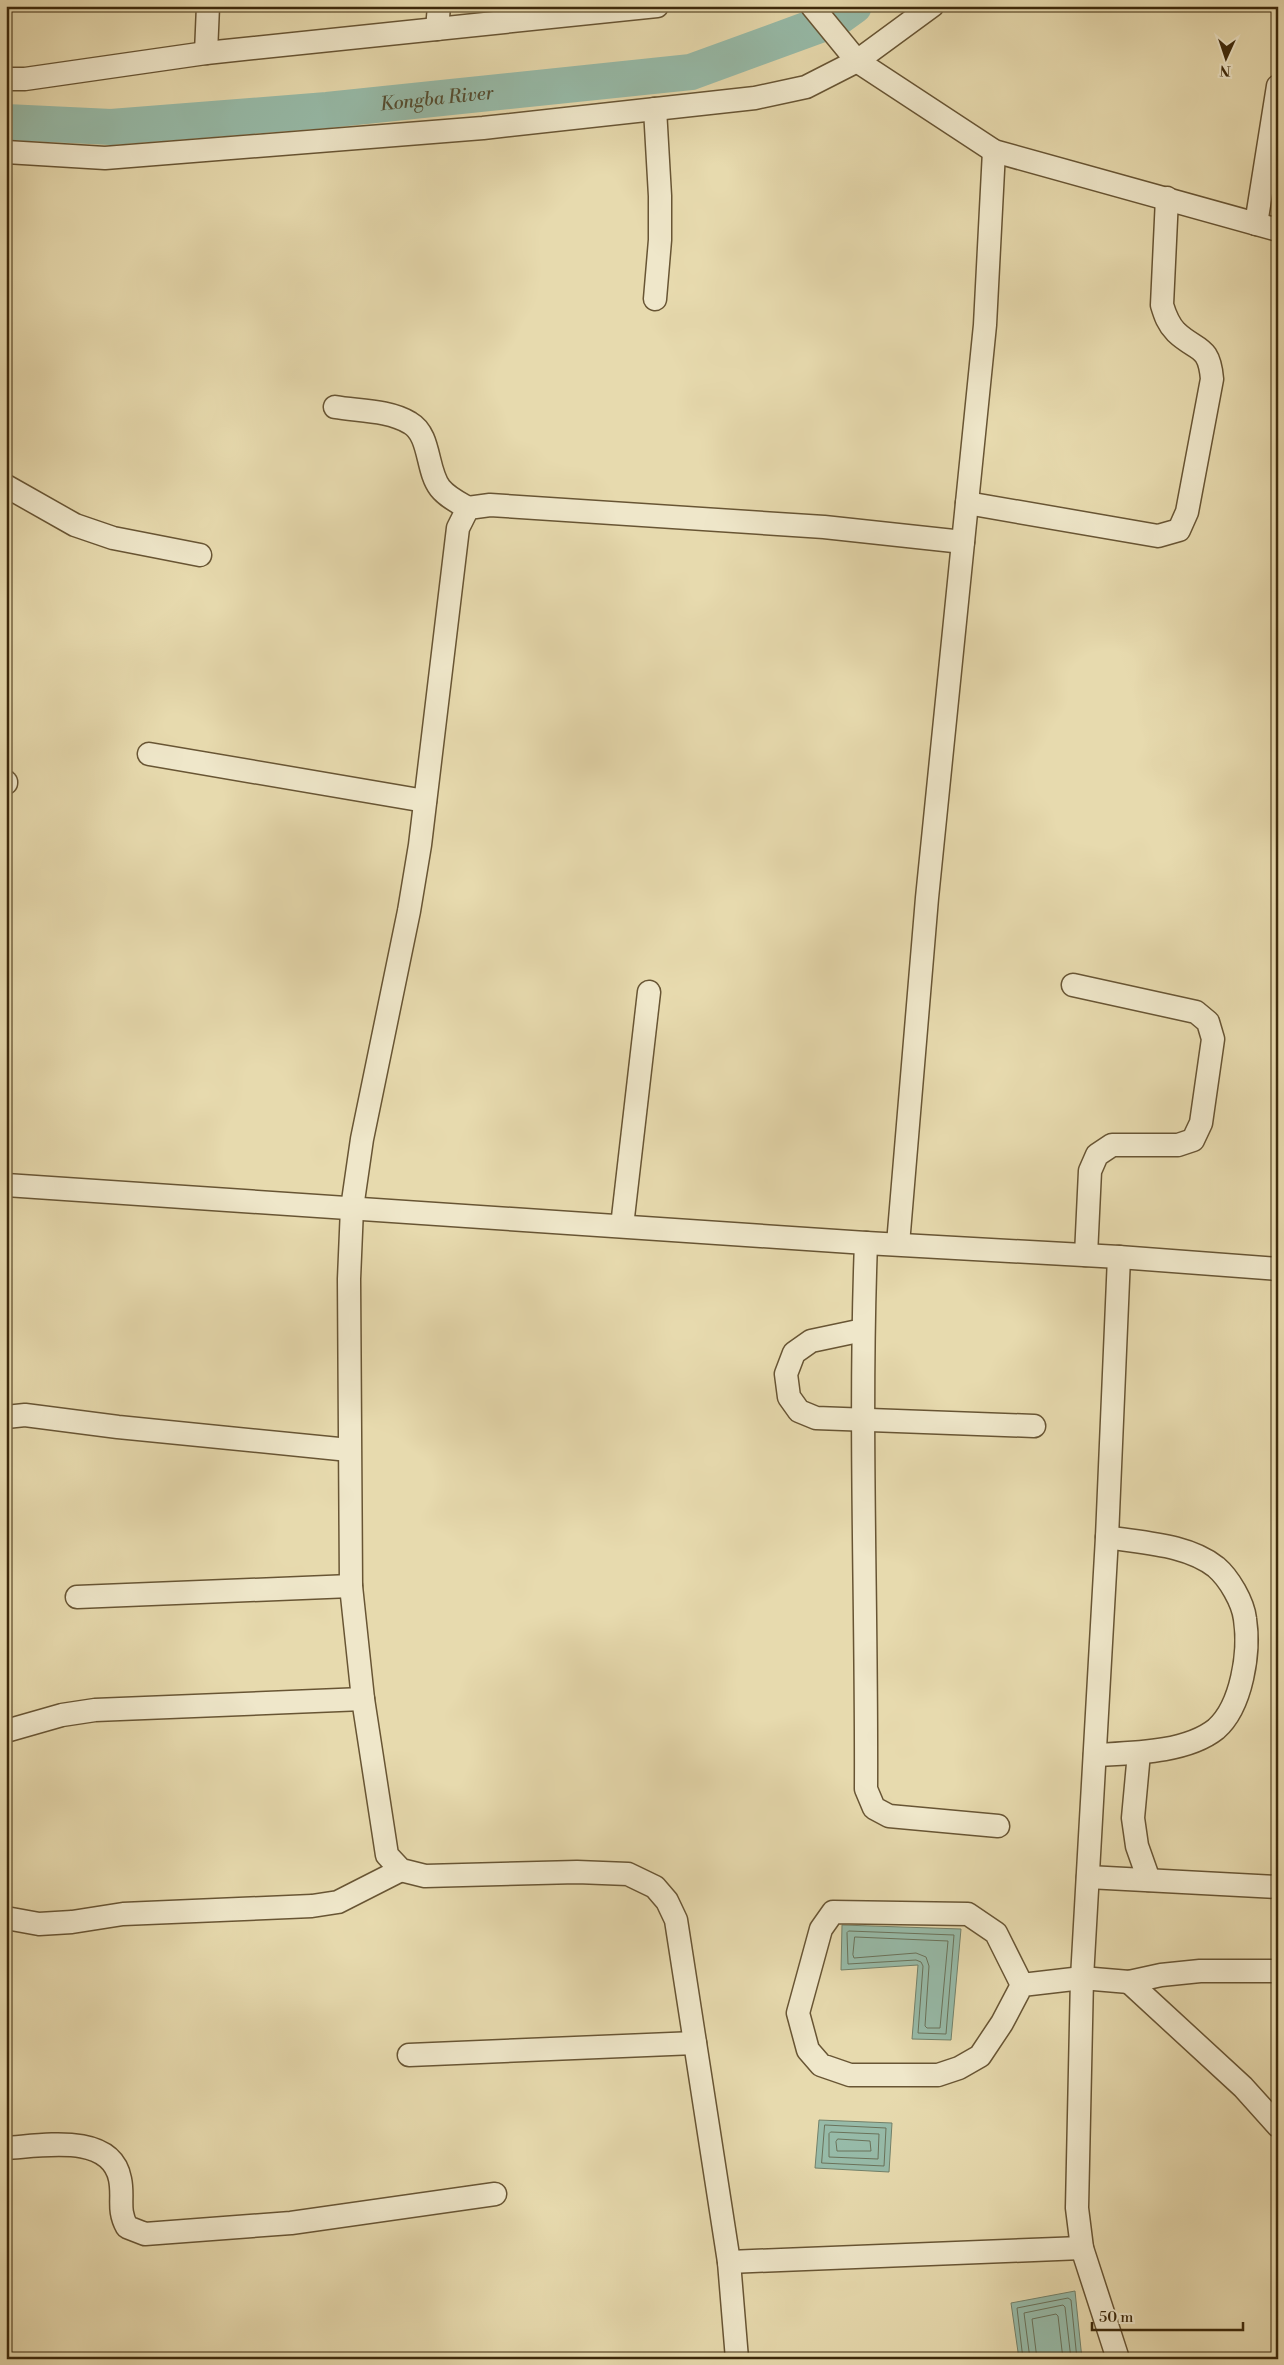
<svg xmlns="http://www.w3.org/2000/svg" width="1284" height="2365" font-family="'Libre Bodoni',serif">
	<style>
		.water { fill: #97bba9; stroke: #73816a }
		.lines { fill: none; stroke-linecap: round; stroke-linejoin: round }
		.shore { stroke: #6a725a; stroke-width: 1 }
		.river { stroke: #97bba9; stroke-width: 36 }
		.minor-casing { stroke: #685534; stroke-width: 25 }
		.minor { stroke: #efe7ca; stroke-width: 22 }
		.labels { text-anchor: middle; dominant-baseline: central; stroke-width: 4; stroke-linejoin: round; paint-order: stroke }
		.water-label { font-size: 19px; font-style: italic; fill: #544e32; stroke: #efe7ca }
	</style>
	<rect width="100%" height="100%" fill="#e7daae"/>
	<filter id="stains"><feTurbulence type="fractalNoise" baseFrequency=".004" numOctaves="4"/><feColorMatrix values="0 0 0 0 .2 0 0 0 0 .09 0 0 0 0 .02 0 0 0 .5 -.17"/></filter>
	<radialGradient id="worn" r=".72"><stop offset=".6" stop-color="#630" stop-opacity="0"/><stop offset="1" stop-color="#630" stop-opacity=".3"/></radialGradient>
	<g class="water">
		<polygon points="842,1925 961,1929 951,2040 912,2039 918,1965 841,1970"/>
		<polygon points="819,2120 892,2123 889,2172 815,2168"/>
		<polygon points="1075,2291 1082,2359 1019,2359 1011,2303"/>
	</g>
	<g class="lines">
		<g class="shore">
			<polygon points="849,1931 954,1935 946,2034 918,2033 923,1966 921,1962 916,1960 848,1964 847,1933"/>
			<polygon points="855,1937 948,1941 940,2028 927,2028 925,2026 929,1966 926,1957 916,1953 854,1958 853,1955"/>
			<polygon points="825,2125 886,2128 884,2166 822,2163"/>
			<polygon points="831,2132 879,2134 878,2159 829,2157 829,2134"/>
			<polygon points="838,2139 870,2141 871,2151 837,2151 836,2142"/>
			<polyline points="1023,2359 1017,2308 1068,2298 1071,2300 1077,2359"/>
			<polyline points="1030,2359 1024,2313 1063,2305 1065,2307 1071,2359"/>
			<polyline points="1037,2359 1032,2319 1056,2314 1058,2316 1063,2359"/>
		</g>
		<path class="river" id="s1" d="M6 122 111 127 327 110 691 72 836 19 854 6"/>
		<defs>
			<g id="minor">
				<polyline points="812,6 857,61 994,151 1278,230"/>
				<polyline points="437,29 439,6"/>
				<polyline points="206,53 208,6"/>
				<polyline points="6,79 25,79 206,53 657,6"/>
				<polyline points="6,152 105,158 483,128 755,98 806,87 857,61 932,6"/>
				<polyline points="1256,224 1278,86"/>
				<polyline points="655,299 660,240 660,196 655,109"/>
				<path d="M335 407C358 411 389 410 410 423 431 435 426 470 440 488 447 497 459 503 468 508"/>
				<polyline points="6,486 75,525 113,538 200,555"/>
				<path d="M967 503 1158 536 1179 530 1187 512 1212 379C1209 344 1197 352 1176 332 1168 324 1165 315 1162 305L1167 198"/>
				<polyline points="149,754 425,801"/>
				<polyline points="6,783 6,782"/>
				<polyline points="1073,985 1196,1012 1208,1022 1213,1039 1201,1123 1193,1140 1178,1145 1112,1145 1097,1155 1090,1171 1086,1255"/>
				<polyline points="6,1185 866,1243 1119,1257 1278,1269"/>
				<polyline points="622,1226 649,992"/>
				<path d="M866 1243C859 1425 867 1607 866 1789L874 1808 889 1816 998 1826"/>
				<polyline points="898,1244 927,898 985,325 994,151"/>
				<polyline points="863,1330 811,1341 794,1353 786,1374 789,1397 799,1411 816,1418 1034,1426"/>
				<polyline points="6,1417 25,1415 118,1427 349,1450"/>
				<polyline points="77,1597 351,1586"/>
				<polyline points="6,1731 62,1715 95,1710 363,1699"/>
				<polyline points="1139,1753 1133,1818 1137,1846 1149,1880"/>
				<path d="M1095 1755C1131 1753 1186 1753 1216 1729 1242 1706 1250 1652 1245 1619 1243 1602 1229 1578 1216 1567 1187 1544 1142 1543 1107 1537"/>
				<polyline points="1088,1877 1278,1887"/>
				<polyline points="6,1918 39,1924 72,1922 123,1914 312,1906 338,1902 401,1870"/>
				<polyline points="1129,1982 1243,2087 1278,2126"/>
				<polyline points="1022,1985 996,1933 968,1914 833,1912 821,1929 798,2013 808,2050 821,2065 850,2075 938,2075 959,2068 980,2056 1002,2023 1022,1985 1082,1978 1129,1982 1161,1975 1200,1971 1278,1971"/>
				<polyline points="409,2055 695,2043"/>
				<path d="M6 2148C41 2146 111 2132 120 2179 124 2198 117 2209 127 2227L145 2234 291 2223 495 2194"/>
				<polyline points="729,2262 1082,2248"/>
				<polyline points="737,2359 729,2262 676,1920 667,1901 655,1887 628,1874 577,1872 425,1876 401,1870 387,1855 363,1699 351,1586 349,1279 352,1208 362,1139 409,911 420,845 458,528 468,508 490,505 824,527 963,542"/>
				<polyline points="1118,2359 1082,2248 1077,2208 1082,1978 1107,1537 1119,1257"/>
			</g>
		</defs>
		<use href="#minor" class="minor-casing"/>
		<use href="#minor" class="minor"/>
	</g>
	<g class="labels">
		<g class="water-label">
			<text stroke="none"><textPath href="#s1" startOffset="432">Kongba River</textPath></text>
		</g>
	</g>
	<rect width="1284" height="2365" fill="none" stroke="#e7daae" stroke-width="25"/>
	<rect x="8" y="8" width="1269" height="2350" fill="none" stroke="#3d290b" stroke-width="2.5"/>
	<rect x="12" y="12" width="1259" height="2340" fill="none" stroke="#3d290b"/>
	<g transform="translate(1226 58) rotate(183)" stroke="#efe7ca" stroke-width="4" paint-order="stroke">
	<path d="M0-4L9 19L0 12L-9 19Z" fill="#3d290b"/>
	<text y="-8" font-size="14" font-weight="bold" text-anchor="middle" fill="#3d290b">N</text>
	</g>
	<path d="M1092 2322v8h151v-8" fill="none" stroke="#3d290b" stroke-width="2.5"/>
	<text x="1099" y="2322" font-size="15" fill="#3d290b" stroke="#efe7ca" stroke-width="4" paint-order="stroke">50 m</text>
	<rect width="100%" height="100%" filter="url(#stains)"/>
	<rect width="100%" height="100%" fill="url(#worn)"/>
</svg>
